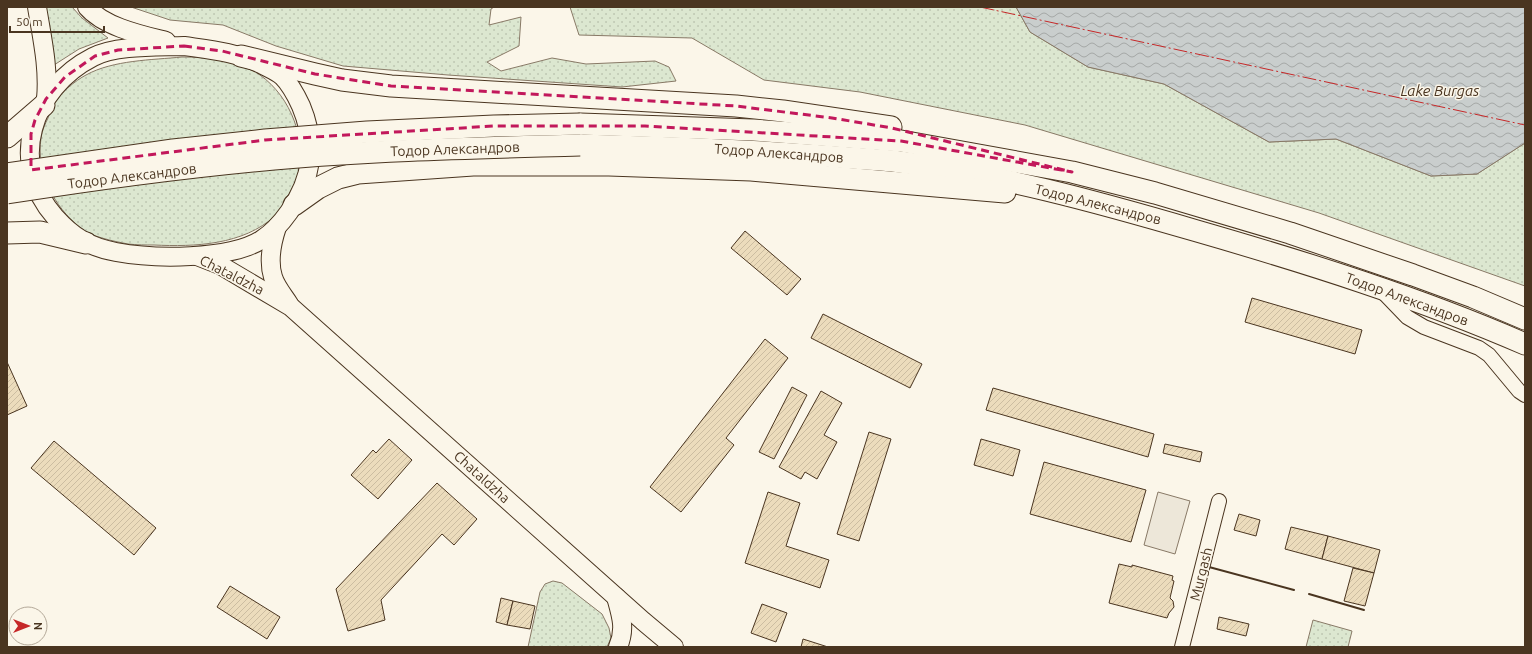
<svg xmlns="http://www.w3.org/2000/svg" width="1532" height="654" font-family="Ubuntu,sans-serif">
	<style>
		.grass { fill: url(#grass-dots); stroke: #887966 }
		.parking { fill: #ede7d9; stroke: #887966 }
		.water { fill: url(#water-waves); stroke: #887966 }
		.building { fill: url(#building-hatch); stroke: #4a3520 }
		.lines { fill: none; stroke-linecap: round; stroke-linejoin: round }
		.minor-casing { stroke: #4a3520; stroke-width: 16 }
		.major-casing { stroke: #4a3520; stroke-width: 20 }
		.highway-casing { stroke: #4a3520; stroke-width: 23 }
		.minor { stroke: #fbf6e9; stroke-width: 14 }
		.major { stroke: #fbf6e9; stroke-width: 18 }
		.highway { stroke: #fbf6e9; stroke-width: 21 }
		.highway-bridge-casing { stroke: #4a3520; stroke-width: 23; stroke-linecap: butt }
		.highway-bridge { stroke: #fbf6e9; stroke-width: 21 }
		.wall { stroke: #4a3520; stroke-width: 2 }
		.power { stroke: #c62828; stroke-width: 1; stroke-dasharray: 14 3 2 3; stroke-linecap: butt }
		.marked { fill: none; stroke: #c2185b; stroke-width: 3; stroke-dasharray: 8 5; stroke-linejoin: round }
		.labels { text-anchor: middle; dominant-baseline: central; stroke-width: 3; stroke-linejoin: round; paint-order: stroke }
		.street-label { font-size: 14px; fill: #4a3520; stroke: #fbf6e9 }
		.water-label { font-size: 15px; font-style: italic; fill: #4a3520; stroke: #fbf6e9 }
	</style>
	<defs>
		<pattern id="grass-dots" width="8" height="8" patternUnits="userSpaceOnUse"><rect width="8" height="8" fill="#dce7d0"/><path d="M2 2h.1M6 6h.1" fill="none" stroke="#bec7b2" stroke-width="1.8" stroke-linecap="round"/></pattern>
		<pattern id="water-waves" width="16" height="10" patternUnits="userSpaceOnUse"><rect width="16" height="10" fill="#c9cecd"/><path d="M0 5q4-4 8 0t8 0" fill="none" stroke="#a5a8a6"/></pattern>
		<pattern id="building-hatch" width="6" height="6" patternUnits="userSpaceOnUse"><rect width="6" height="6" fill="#ecdcbc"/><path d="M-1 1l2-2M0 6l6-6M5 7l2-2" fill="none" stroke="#ccbda1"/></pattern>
	</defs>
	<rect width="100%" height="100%" fill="#fbf6e9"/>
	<g class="grass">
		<polygon points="44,7 72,7 82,18 108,38 79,49 54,65"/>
		<polygon points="131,7 494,7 491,9 489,25 521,17 519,46 487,62 501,71 552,58 586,64 655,61 669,67 676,81 622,87 448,75 343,66 276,46 223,25 170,20"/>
		<polygon points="570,7 1016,7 1030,32 1088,67 1164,84 1269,142 1336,139 1431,176 1477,174 1525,143 1525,286 1319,213 1025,125 860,92 764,80 692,38 579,35"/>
		<path d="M182 57C207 57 238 60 260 75 291 97 308 141 297 178 295 184 291 190 289 195 285 202 281 211 275 216 243 245 195 247 154 245 146 245 137 245 128 244 113 241 92 237 80 228 54 206 36 173 41 138 42 131 45 124 48 118 50 113 51 108 53 104 58 95 76 80 86 75 113 60 152 60 182 57Z"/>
		<polygon points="553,581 562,583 602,614 609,628 611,638 607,647 528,647 540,592 545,584"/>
		<polygon points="1313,620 1352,631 1348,647 1306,647"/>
	</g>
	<polygon class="parking" points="1158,492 1190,501 1175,554 1144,545"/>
	<polygon class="water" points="1016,7 1525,7 1525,143 1477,174 1431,176 1336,139 1269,142 1164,84 1088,67 1030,32"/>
	<g class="building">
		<polygon points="745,231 801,279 787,295 731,248"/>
		<polygon points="1252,298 1362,330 1355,354 1245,322"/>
		<polygon points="823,314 922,364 910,388 811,338"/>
		<polygon points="765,339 788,358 726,438 734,445 681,512 650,487"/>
		<polygon points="7,362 27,406 7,415"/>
		<polygon points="792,387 807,395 774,459 759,452"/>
		<polygon points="993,388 1154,434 1148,457 986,410"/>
		<polygon points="821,391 842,403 824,435 837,442 817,479 805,472 801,479 779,467"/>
		<polygon points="869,432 891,439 859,541 837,534"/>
		<polygon points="389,439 412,460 378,499 351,475 373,450 376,453"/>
		<polygon points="981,439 1020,450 1013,476 974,465"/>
		<polygon points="54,441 156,528 134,555 31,468"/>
		<polygon points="1165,444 1202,452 1200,462 1163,453"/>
		<polygon points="1044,462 1146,490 1131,542 1030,514"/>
		<polygon points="437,483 477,519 454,545 442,534 381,600 385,620 348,631 336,589"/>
		<polygon points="768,492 800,503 786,546 829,560 820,588 745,563"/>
		<polygon points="1239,514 1260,520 1256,536 1234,530"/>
		<polygon points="1291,527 1328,536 1322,559 1285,549"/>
		<polygon points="1328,536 1380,550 1374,573 1322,559"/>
		<polygon points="1119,564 1132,567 1132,565 1173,576 1172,580 1174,581 1170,598 1173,601 1174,607 1169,613 1167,618 1109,603"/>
		<polygon points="1353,568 1374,573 1365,606 1344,601"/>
		<polygon points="230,586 280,617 267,639 217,607"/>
		<polygon points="501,598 513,601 507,625 496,622"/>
		<polygon points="513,601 535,606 530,629 507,625"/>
		<polygon points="762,604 787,613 776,642 751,633"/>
		<polygon points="1219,617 1249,624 1246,636 1217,629"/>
		<polygon points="803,639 828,647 801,647"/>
	</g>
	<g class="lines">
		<defs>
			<g id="minor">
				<polyline points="1381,290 1407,317 1424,327 1479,348 1489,355 1519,391 1525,395"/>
				<polyline points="1182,647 1219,501"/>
			</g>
			<g id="major">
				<path d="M37 7C42 38 49 68 46 99"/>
				<path d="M87 7C104 27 142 35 166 41"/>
				<path d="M184 46C212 50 235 52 261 64 268 68 276 71 282 76 291 85 296 95 301 106 317 144 313 178 289 212 282 222 272 233 261 240 229 260 153 259 116 252 89 247 73 237 55 217 7 163 32 88 93 57 116 45 158 47 184 46Z"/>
				<path d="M277 227C272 242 268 261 273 277 276 287 284 296 289 304"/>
				<polyline points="197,256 220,265 291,307 643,621 674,647"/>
				<path d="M616 597C621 615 626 629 618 647"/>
			</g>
			<g id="highway">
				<polyline points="241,56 315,74 342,80 391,86 736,106 783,111 891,127"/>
				<polyline points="580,124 753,130 901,141 1072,172 1155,193 1290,233 1413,275 1473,297 1525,319"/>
				<polyline points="7,137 44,105"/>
				<path d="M580 145C662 147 743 150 824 156 847 158 870 159 893 161 996 174 1098 202 1197 231 1308 263 1419 298 1525 344"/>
				<polyline points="294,205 318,188 338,178 358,173 473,165 609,165 751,170 1005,192"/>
				<polyline points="7,233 40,232 86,243"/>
			</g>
		</defs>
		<use href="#minor" class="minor-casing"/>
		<use href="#major" class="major-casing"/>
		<use href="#highway" class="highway-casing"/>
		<use href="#minor" class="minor"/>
		<use href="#major" class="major"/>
		<use href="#highway" class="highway"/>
		<defs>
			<g id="highway-bridge">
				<polyline points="7,174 173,150 265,140 367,132 494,126 580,124"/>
				<path d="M7 193C96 179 185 167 274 159 376 150 478 148 580 145"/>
			</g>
		</defs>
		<use href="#highway-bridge" class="highway-bridge-casing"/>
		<use href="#highway-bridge" class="highway-bridge"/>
		<g class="wall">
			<polyline points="1209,567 1294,590"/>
			<polyline points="1309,594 1364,610"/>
		</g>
		<polyline class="power" points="980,7 1525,125"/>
	</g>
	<path class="marked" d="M184 46 222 51 315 74 391 86 736 106 832 118 892 128 1072 172 901 141 645 126H494L265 140 31 170V134L35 120 46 99 65 77 95 56 118 50Z"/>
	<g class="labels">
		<g class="street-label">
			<text transform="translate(455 149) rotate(-2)">Тодор Александров</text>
			<text transform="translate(779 153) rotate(4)">Тодор Александров</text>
			<text transform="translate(132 176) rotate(-7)">Тодор Александров</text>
			<text transform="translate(1098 204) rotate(14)">Тодор Александров</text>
			<text transform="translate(232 275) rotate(27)">Chataldzha</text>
			<text transform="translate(1407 299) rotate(20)">Тодор Александров</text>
			<text transform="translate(482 477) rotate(42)">Chataldzha</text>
			<text transform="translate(1201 574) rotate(-76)">Murgash</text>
		</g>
		<g class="water-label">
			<text x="1440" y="90">Lake Burgas</text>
		</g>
	</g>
	<rect width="1532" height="654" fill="none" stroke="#4a3520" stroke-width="16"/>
	<g transform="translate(28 626) rotate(90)"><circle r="19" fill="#fbf6e9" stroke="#b4a999"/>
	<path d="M0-3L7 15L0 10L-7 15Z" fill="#c62828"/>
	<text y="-6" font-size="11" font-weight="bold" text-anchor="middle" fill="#4a3520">N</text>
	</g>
	<path d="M10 26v6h94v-6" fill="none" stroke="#4a3520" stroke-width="2"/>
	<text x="16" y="26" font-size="12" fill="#4a3520" stroke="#fbf6e9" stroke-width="3" paint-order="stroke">50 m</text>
</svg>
